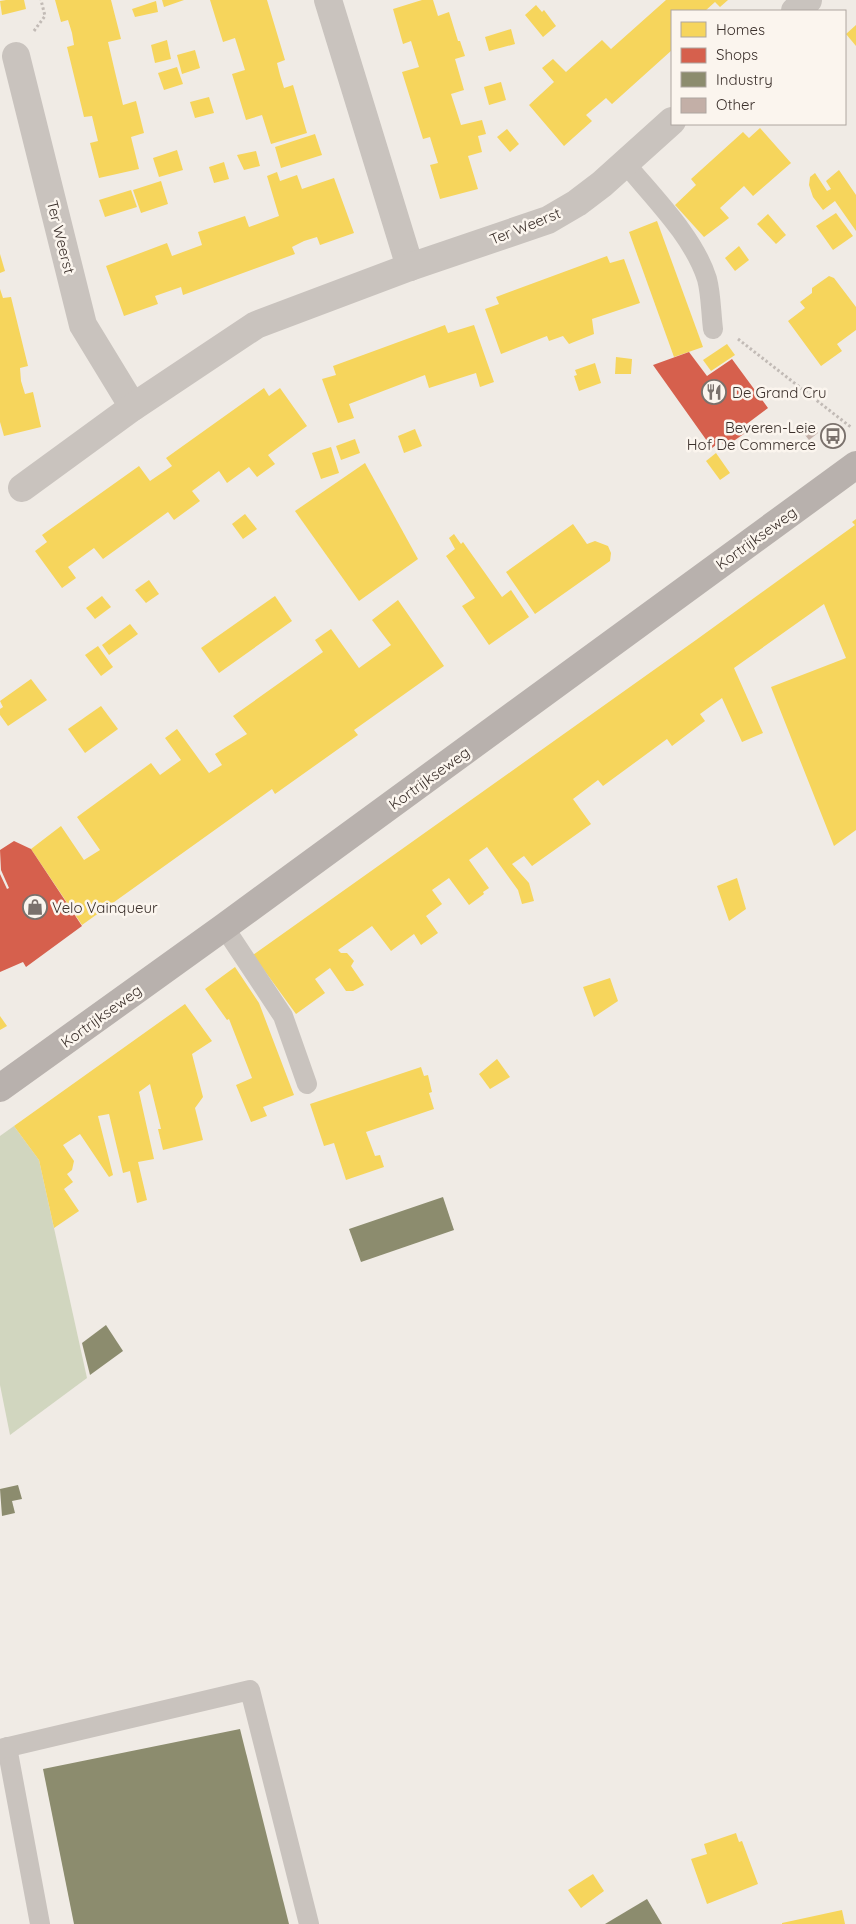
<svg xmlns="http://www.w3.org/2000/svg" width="856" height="1924" font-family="Quicksand,sans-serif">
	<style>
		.green { fill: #d1d6bf }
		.homes { fill: #f6d55c }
		.shops { fill: #d6604d }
		.industry { fill: #8c8c6e }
		.building { fill: #c3afa7 }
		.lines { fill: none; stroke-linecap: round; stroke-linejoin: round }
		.path { stroke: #c2bbb6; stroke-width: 3; stroke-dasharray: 2.5 2.5; stroke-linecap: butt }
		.lane { stroke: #c9c3be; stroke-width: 20 }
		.street { stroke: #c9c3be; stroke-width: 28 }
		.primary { stroke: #b8b1ad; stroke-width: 28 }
		.labels { text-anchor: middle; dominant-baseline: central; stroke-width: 5; stroke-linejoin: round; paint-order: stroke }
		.street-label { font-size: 15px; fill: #3b302b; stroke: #fbf5ee }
		.poi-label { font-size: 15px; fill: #3b302b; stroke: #fbf5ee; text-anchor: start }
	</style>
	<rect width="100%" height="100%" fill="#f0ebe5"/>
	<polygon class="green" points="14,1126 39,1160 87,1378 10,1435 0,1385 0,1136"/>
	<g class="homes">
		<polygon points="6,0 24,0 26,9 2,15 0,1"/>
		<polygon points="55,0 111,0 121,39 108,42 115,72 123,105 136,101 144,133 131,137 139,169 99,178 90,143 98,141 92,116 84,117 67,47 74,45 72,33 68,20 61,22"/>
		<polygon points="162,0 184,0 164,7"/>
		<polygon points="210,0 267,0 285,60 277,63 280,75 284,88 293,85 307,133 271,144 262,115 246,120 232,74 245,70 235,38 223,42"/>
		<polygon points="422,0 433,0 438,16 449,12 458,41 460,41 465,56 455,59 464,90 451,94 461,125 482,120 486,134 478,136 482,152 468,156 478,189 440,199 430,165 438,163 430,137 423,139 402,72 419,67 411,41 403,44 393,9"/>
		<polygon points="666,0 728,0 720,7 715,2 705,11 672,11 672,50 612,104 606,98 586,115 592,121 564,146 529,105 554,82 542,68 553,59 566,72 602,40 611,49"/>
		<polygon points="156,1 158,12 135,17 132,9"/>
		<polygon points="536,5 542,12 544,10 556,26 543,37 525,15"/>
		<polygon points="856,25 856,46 846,34"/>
		<polygon points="511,29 515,44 489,51 485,37"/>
		<polygon points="167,40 171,59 155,63 151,45"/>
		<polygon points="195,50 200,68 182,74 177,55"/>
		<polygon points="177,67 183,84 164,90 158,73"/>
		<polygon points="501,82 506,100 489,105 484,87"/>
		<polygon points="209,97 214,113 195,118 190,102"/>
		<polygon points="760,128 791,163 753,196 744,186 720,208 729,218 704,237 675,205 696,185 691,179 743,132 749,138"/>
		<polygon points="507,129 519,144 510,152 497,137"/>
		<polygon points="315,134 322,155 281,168 275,147"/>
		<polygon points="177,150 183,170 159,177 153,158"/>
		<polygon points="256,151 260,166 244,170 237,155"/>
		<polygon points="224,162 229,179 214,183 209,167"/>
		<polygon points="839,170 856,195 856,231 835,201 823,210 813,197 809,185 810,177 815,173 827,191 831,189 826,181"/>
		<polygon points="277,172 280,181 297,175 302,189 334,178 354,233 320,245 317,237 304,241 292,247 295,254 183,295 181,287 155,296 158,304 124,316 106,266 167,243 172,256 202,245 198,232 245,216 249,227 279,216 267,176"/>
		<polygon points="161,181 168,204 141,213 133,190"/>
		<polygon points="131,190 137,207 105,217 99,200"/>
		<polygon points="836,213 853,236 833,250 816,226"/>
		<polygon points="768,214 786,235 776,244 757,224"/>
		<polygon points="657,221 703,347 674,357 629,232"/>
		<polygon points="739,246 749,260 735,271 725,258"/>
		<polygon points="0,254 5,271 0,273"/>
		<polygon points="607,256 610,263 624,259 640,303 592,319 594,334 569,344 563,336 549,341 547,336 501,354 485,309 499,304 496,297"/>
		<polygon points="829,276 834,278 856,307 856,330 837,344 842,351 821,366 788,321 805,308 800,302 812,293 812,288"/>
		<polygon points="0,289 3,298 11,297 28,366 20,368 21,381 25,394 33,392 41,427 4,436 0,422"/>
		<polygon points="445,325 448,333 474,325 494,382 480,387 476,373 429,388 425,375 349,404 354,418 338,423 322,379 336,375 333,366"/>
		<polygon points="727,344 735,355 711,371 703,360"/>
		<polygon points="616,357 632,359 631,374 615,374"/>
		<polygon points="595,363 601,383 579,391 574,376 577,375 575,370"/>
		<polygon points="264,388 269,396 280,388 307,426 268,455 275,464 257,477 249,467 227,483 219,471 192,491 200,501 174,520 168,512 103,559 94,548 68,567 76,578 62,588 35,551 47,542 42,535 139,466 150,481 172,466 166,458"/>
		<polygon points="415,429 422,446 404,453 398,436"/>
		<polygon points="355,439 360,453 341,460 336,446"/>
		<polygon points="331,447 339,473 321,479 312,453"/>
		<polygon points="716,453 730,473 720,480 706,461"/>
		<polygon points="365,463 418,559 359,601 295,511"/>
		<polygon points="245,514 257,529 243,539 232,524"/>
		<polygon points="856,519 856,830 834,846 771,687 846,658 824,604 734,668 763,733 742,742 722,698 700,714 705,721 672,746 667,739 603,786 598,780 573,799 591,824 532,866 524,856 512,864 529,883 534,901 522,904 518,890 487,847 469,860 489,888 483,892 484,894 469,905 449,878 432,890 442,904 426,916 438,933 421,945 414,934 391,951 372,926 338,950 341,953 347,953 354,961 351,966 364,985 353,991 346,991 330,968 315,979 325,993 296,1014 253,955 696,640 855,525 852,522"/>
		<polygon points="573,524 587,544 595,541 608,546 611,553 610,561 535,614 506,572"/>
		<polygon points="454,534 461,544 463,542 502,597 511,590 529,617 489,645 462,606 475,598 446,556 455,549 449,538"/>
		<polygon points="149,580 159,594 146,603 135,590"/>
		<polygon points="102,596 111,607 95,619 86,608"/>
		<polygon points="275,596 292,621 219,673 201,648"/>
		<polygon points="398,600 444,666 354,730 358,735 275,794 272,789 82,925 31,849 61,826 84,860 100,850 77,817 151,763 160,775 181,760 165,738 177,729 209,773 222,765 215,754 247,734 233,716 323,652 315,640 331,629 359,668 391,645 372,620"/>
		<polygon points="130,624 138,634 109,655 102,645"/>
		<polygon points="98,646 113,667 101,676 85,655"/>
		<polygon points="31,679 47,700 8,726 0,715 0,709 3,707 0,701"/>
		<polygon points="101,706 118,729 85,753 68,729"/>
		<polygon points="737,878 746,909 729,921 717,886"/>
		<polygon points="235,967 259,1003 294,1095 263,1107 267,1116 251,1122 236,1085 252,1078 229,1019 227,1020 205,989"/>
		<polygon points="610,978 618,1001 594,1017 583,987"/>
		<polygon points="185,1004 212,1041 192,1054 203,1097 195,1108 203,1140 163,1150 158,1129 161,1129 150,1084 139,1092 154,1159 138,1162 147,1200 137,1203 130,1171 123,1173 109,1114 98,1116 113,1175 109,1177 80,1134 63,1145 74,1161 72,1170 67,1174 73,1182 64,1189 79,1211 54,1228 39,1160 14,1126"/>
		<polygon points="0,1016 7,1026 0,1030"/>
		<polygon points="497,1059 510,1077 490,1089 479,1074"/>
		<polygon points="421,1067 424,1076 428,1075 432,1092 429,1093 434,1109 366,1132 375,1156 380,1155 384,1167 346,1180 334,1143 324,1146 310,1104"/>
		<polygon points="736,1833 739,1842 742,1841 758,1884 707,1904 691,1859 707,1854 704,1844"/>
		<polygon points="593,1874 604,1891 581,1908 568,1890"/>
		<polygon points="842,1910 845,1924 782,1924 782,1923"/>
	</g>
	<g class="shops">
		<polygon points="689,352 707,376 732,359 768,408 744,426 748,431 725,447 721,441 712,448 653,365"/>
		<polygon points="14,841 31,849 82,926 26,967 23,962 0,972 0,874 7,889 9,888 1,870 0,850"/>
	</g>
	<g class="industry">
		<polygon points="443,1197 454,1230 361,1262 349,1229"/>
		<polygon points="106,1325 123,1351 90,1375 82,1343"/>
		<polygon points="18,1485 22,1499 12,1501 15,1513 2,1516 0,1489"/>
		<polygon points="240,1729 289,1924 74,1924 43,1769"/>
		<polygon points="647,1899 662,1924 605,1924"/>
	</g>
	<polygon class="building" points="815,429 818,433 809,440 805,435"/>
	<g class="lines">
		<g class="path">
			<polyline points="34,31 45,16 41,0"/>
			<polyline points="738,339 852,428"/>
		</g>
		<g class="lane">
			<path d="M625 163C653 197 694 237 707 279 711 294 711 313 713 329"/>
			<polyline points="224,927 283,1016 307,1084"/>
			<polyline points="7,1747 40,1924"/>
			<polyline points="0,1749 250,1690 309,1924"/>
		</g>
		<g class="street">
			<polyline points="328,0 410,267"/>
			<polyline points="795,11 808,0"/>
			<polyline points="16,56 83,325 133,407"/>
			<polyline points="22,488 133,407 256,325 410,267 548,220 577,203 602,184 672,121"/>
		</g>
		<polyline class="primary" points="0,1088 224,927 856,465"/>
	</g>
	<defs>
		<symbol id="restaurant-ring" viewBox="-11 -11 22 22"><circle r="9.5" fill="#fbf5ee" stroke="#7a716c" stroke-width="1.5"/><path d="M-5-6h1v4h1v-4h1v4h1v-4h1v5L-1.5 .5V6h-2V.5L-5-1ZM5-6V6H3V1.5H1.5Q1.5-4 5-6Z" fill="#7a716c"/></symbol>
		<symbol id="bus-ring" viewBox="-11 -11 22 22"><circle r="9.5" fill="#fbf5ee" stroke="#7a716c" stroke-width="1.5"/><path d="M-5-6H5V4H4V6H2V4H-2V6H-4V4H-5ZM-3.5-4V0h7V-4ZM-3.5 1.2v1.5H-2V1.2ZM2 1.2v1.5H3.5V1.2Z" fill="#7a716c"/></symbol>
		<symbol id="shop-ring" viewBox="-11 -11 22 22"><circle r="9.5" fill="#fbf5ee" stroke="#7a716c" stroke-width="1.5"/><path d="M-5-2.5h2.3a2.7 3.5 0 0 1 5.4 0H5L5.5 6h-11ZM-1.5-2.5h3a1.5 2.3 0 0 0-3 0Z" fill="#7a716c"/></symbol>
	</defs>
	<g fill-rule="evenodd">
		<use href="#restaurant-ring" x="700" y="378" width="28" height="28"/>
		<use href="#bus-ring" x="819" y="422" width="28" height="28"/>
		<use href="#shop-ring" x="21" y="893" width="28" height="28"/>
	</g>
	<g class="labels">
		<g class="street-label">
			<text transform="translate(525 226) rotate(-22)">Ter Weerst</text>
			<text transform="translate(61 237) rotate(76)">Ter Weerst</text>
			<text transform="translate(756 538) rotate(-36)">Kortrijkseweg</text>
			<text transform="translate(429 778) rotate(-36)">Kortrijkseweg</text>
			<text transform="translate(101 1016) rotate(-36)">Kortrijkseweg</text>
		</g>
		<g class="poi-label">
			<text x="732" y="392">De Grand Cru</text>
			<text x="816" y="427" text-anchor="end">Beveren-Leie<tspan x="816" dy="17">Hof De Commerce</tspan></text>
			<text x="52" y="907">Velo Vainqueur</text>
		</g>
	</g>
	<rect x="671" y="10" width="175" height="115" fill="#fbf5ee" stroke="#aea6a0"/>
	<rect x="681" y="22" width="25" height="15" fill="#f6d55c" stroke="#aea6a0"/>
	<text x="716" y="35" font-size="15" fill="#3b302b">Homes</text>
	<rect x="681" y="48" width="25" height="15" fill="#d6604d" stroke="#aea6a0"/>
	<text x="716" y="60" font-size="15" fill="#3b302b">Shops</text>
	<rect x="681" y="72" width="25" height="15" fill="#8c8c6e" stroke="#aea6a0"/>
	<text x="716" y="85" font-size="15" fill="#3b302b">Industry</text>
	<rect x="681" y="98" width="25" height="15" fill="#c3afa7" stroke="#aea6a0"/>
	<text x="716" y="110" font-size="15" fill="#3b302b">Other</text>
</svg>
